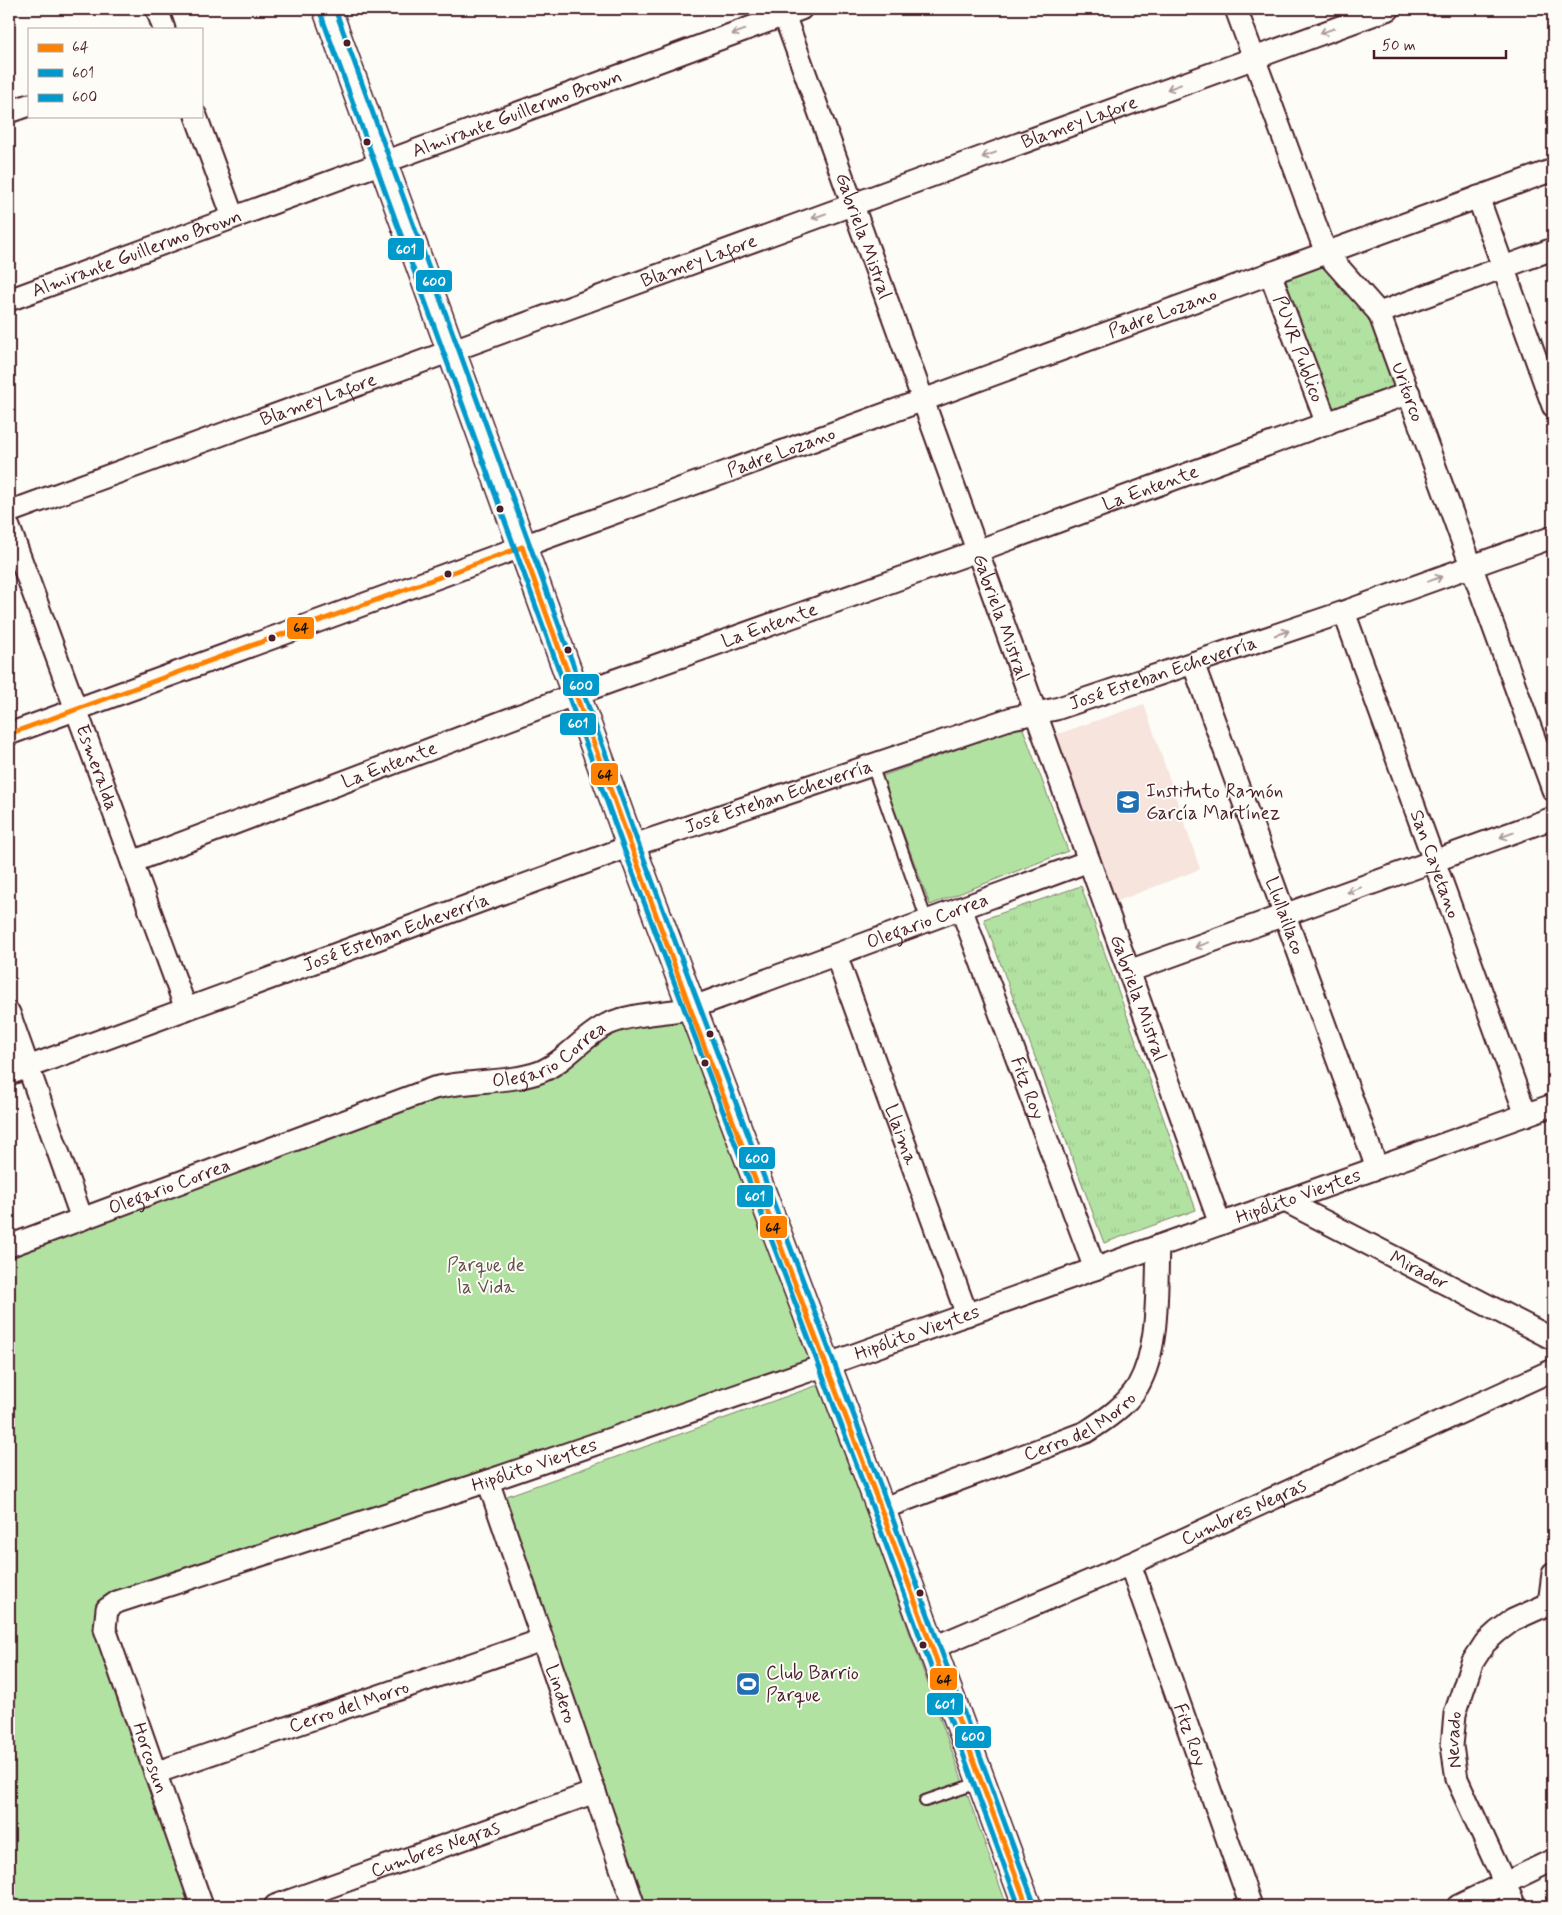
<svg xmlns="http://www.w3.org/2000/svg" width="1562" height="1915" font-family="Mynerve,sans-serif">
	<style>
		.built { fill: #f6e4dd }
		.grass { fill: url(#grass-tufts); stroke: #7e8066 }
		.park { fill: #b2e2a2; stroke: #7e8066 }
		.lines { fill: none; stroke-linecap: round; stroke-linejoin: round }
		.service-casing { stroke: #4a1f2b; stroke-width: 14 }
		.minor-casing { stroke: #4a1f2b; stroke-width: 25 }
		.secondary-casing { stroke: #4a1f2b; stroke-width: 31 }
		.service { stroke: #fdfcf7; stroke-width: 10 }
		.minor { stroke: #fdfcf7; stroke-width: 21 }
		.secondary { stroke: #fdfcf7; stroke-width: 28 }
		.bus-1-casing { stroke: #fdfcf7; stroke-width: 9 }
		.bus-2-casing { stroke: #fdfcf7; stroke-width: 9 }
		.bus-3-casing { stroke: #fdfcf7; stroke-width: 9 }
		.bus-1 { stroke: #ff8100; stroke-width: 5 }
		.bus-2 { stroke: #0099cb; stroke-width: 5 }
		.bus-3 { stroke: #0099cb; stroke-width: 5 }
		.oneway { stroke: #ac999b }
		.bus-dot { fill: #4a1f2b; stroke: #fdfcf7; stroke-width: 2 }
		.labels { text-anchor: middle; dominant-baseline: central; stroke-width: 4; stroke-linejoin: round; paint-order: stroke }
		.street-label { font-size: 19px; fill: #4a1f2b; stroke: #fdfcf7 }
		.poi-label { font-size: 19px; fill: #4a1f2b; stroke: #fdfcf7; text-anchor: start }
		.park-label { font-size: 19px; fill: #645049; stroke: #fdfcf7 }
		.line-badge { stroke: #fdfcf7; stroke-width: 2 }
		.badge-label { font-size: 14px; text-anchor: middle; font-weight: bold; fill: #fff }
		.pale-badge-label { font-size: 14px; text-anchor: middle; font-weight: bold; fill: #111 }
	</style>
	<defs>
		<pattern id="grass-tufts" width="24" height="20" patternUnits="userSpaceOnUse" patternTransform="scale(1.25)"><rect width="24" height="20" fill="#b2e2a2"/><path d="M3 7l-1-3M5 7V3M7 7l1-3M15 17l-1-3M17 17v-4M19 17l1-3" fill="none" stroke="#9bc18c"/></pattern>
	</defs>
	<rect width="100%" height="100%" fill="#fdfcf7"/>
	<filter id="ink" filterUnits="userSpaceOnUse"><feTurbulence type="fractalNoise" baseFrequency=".02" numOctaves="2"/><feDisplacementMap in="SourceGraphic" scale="10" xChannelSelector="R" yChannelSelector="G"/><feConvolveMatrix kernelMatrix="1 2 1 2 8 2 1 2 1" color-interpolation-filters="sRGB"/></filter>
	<g filter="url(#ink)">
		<polygon class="built" points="1144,704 1200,869 1115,902 1055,735"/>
		<g class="grass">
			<polygon points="1321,263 1374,323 1400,390 1331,416 1280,278"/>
			<polygon points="1081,886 1196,1210 1104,1243 984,919"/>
		</g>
		<g class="park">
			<polygon points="1022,726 1068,851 930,905 882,776"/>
			<polygon points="691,1008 826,1365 107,1609 202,1906 9,1906 9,1246 434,1088 523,1077 587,1037"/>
			<polygon points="821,1384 1007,1906 647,1906 501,1498"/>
		</g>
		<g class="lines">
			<defs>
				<g id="service">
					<polyline points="872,765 927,921"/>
					<polyline points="925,1801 981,1782"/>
				</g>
				<g id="minor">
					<polyline points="157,9 164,29"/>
					<path id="s1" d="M782 9 1220 1224"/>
					<path id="s2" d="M1236 9 1326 253 1379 313 1553 790"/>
					<polyline points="9,112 29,105"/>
					<polyline points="196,116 233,217"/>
					<polyline points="1478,197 1553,406"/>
					<path id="s3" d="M1270 273 1327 424"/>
					<path id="s4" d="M9 300 801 9"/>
					<polyline points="1379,313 1553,249"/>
					<path id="s5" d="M9 512 1389 9"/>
					<path id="s6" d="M9 527 186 1009"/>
					<path id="s7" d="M1344 612 1526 1115"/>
					<path id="s8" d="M1193 663 1377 1168"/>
					<path id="s9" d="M9 734 1553 170"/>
					<path id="s10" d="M132 862 576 694 977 551 1409 393"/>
					<path id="s11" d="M961 908 1095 1269"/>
					<path id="s12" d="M836 955 967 1315"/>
					<polyline points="1129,971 1553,818"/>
					<polyline points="9,1013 82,1219"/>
					<path id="s13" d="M9 1074 631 846 1012 718 1056 709 1344 612 1553 537"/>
					<path id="s14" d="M1285 1201 1553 1339"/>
					<path id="s15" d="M9 1246 434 1088C467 1080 510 1083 540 1072 565 1062 583 1036 608 1024 633 1013 664 1014 691 1008L1089 861"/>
					<path id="s16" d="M488 1481 634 1906"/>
					<path id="s17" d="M881 1509 1086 1432C1105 1420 1126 1406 1138 1386 1160 1347 1156 1290 1158 1246"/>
					<path id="s18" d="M1130 1564 1251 1906"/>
					<polyline points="1549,1604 1553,1573"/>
					<path id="s19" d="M932 1648 1130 1564 1553 1370"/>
					<path id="s20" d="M155 1773 542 1640"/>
					<path id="s21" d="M202 1906 105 1629 107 1609 117 1602 488 1481 826 1365 1553 1105"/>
					<path id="s22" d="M275 1906 595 1792"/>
					<polyline points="1458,1906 1553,1860"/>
					<path id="s23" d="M1515 1906 1457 1779 1452 1746 1455 1714 1472 1663 1485 1643 1497 1632 1513 1620 1553 1602"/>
				</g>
				<polyline id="secondary" points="327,9 631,846 881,1509 1027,1906"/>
			</defs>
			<use href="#service" class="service-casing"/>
			<use href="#minor" class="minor-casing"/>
			<use href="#secondary" class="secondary-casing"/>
			<use href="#service" class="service"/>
			<use href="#minor" class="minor"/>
			<use href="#secondary" class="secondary"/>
			<defs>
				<g id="bus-1">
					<polyline points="522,547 697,1027 881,1509 1027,1906"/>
					<polyline points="9,734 522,547"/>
				</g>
				<polyline id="bus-2" points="320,12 624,849 874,1512 1019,1906"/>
				<polyline id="bus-3" points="335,9 638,843 888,1506 1034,1903"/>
			</defs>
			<use href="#bus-1" class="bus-1-casing"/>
			<use href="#bus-2" class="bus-2-casing"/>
			<use href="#bus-3" class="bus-3-casing"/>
			<use href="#bus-1" class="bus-1"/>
			<use href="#bus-2" class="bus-2"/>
			<use href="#bus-3" class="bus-3"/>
		</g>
		<defs><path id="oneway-shaft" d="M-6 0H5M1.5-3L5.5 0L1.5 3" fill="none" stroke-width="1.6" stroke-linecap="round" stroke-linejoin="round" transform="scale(1.25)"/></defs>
		<g class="oneway">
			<use href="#oneway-shaft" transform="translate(1327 31) rotate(160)"/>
			<use href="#oneway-shaft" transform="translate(739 32) rotate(160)"/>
			<use href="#oneway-shaft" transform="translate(1174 87) rotate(160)"/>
			<use href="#oneway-shaft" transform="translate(989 155) rotate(160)"/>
			<use href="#oneway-shaft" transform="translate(819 216) rotate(160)"/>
			<use href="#oneway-shaft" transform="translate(1435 579) rotate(-20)"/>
			<use href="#oneway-shaft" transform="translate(1282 633) rotate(-18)"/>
			<use href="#oneway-shaft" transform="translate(1507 835) rotate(160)"/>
			<use href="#oneway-shaft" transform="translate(1354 890) rotate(160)"/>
			<use href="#oneway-shaft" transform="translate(1202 945) rotate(160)"/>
		</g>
	</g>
	<defs>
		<symbol id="school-square" viewBox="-11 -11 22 22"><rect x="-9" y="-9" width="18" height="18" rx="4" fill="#1f6fb2" stroke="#fdfcf7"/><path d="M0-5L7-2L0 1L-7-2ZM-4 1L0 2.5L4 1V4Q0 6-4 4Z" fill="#fff"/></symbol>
		<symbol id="stadium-square" viewBox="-11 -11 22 22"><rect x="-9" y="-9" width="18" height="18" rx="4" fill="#1f6fb2" stroke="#fdfcf7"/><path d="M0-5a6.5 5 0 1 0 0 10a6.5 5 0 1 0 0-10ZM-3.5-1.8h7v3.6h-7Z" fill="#fff"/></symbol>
	</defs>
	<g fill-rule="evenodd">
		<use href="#school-square" x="1114" y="788" width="28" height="28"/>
		<use href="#stadium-square" x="734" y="1670" width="28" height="28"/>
	</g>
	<g class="bus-dot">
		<circle cx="347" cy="43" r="4.5"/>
		<circle cx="367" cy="142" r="4.5"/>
		<circle cx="500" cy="509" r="4.5"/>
		<circle cx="448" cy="574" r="4.5"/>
		<circle cx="272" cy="638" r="4.5"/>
		<circle cx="568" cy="650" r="4.5"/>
		<circle cx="710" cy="1034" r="4.5"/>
		<circle cx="705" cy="1063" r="4.5"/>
		<circle cx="920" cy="1593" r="4.5"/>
		<circle cx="923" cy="1645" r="4.5"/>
	</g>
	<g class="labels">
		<g class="street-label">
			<text stroke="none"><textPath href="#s4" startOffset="541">Almirante Guillermo Brown</textPath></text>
			<text stroke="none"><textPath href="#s5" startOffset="1139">Blamey Lafore</textPath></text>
			<text stroke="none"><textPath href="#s1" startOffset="241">Gabriela Mistral</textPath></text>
			<text stroke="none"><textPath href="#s4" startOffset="136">Almirante Guillermo Brown</textPath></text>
			<text stroke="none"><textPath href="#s5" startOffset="734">Blamey Lafore</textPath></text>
			<text stroke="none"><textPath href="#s9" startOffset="1228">Padre Lozano</textPath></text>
			<text stroke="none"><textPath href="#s3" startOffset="81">PUVR Publico</textPath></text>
			<text stroke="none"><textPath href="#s2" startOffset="424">Uritorco</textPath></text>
			<text stroke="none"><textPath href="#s5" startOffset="329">Blamey Lafore</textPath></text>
			<text stroke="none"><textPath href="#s9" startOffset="822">Padre Lozano</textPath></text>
			<text stroke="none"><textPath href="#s10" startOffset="1085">La Entente</textPath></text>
			<text stroke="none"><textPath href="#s1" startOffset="646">Gabriela Mistral</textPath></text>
			<text stroke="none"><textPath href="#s10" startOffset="680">La Entente</textPath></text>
			<text stroke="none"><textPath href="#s13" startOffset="1222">José Esteban Echeverría</textPath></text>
			<text stroke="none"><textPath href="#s10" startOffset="275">La Entente</textPath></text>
			<text stroke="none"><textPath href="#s6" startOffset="256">Esmeralda</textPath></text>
			<text stroke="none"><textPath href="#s13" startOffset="818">José Esteban Echeverría</textPath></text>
			<text stroke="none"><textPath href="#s7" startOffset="268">San Cayetano</textPath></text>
			<text stroke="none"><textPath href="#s8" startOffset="269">Llullaillaco</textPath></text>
			<text stroke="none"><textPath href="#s15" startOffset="981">Olegario Correa</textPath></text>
			<text stroke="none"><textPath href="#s13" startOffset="412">José Esteban Echeverría</textPath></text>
			<text stroke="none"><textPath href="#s1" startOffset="1051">Gabriela Mistral</textPath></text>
			<text stroke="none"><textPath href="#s15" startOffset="576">Olegario Correa</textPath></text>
			<text stroke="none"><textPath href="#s11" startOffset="192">Fitz Roy</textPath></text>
			<text stroke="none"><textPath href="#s12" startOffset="191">Llaima</textPath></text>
			<text stroke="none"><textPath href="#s15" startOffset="171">Olegario Correa</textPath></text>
			<text stroke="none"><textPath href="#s21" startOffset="1575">Hipólito Vieytes</textPath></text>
			<text stroke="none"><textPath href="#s14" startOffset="151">Mirador</textPath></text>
			<text stroke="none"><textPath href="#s21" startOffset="1170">Hipólito Vieytes</textPath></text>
			<text stroke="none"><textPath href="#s17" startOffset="216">Cerro del Morro</textPath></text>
			<text stroke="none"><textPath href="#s21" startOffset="765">Hipólito Vieytes</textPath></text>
			<text stroke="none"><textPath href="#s19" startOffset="340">Cumbres Negras</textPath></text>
			<text stroke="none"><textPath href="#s16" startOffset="225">Lindero</textPath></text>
			<text stroke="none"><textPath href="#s20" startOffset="205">Cerro del Morro</textPath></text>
			<text stroke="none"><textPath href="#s18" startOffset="181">Fitz Roy</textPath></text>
			<text stroke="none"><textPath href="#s23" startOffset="179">Nevado</textPath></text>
			<text transform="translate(150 1758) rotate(71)">Horcosun</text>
			<text stroke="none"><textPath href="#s22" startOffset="170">Cumbres Negras</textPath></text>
		</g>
		<g class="poi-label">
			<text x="1146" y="791">Instituto Ramón<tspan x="1146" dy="22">García Martínez</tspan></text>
			<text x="766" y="1673">Club Barrio<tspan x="766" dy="22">Parque</tspan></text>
		</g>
		<g class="park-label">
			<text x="486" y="1265">Parque de<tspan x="486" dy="22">la Vida</tspan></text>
		</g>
	</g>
	<g class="line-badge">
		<rect x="387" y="237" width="38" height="24" rx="5" fill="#0099cb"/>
		<rect x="415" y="269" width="38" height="24" rx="5" fill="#0099cb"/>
		<rect x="286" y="616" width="29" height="24" rx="5" fill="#ff8100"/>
		<rect x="562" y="673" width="38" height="24" rx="5" fill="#0099cb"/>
		<rect x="559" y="712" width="38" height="24" rx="5" fill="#0099cb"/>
		<rect x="590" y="762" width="29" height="24" rx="5" fill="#ff8100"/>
		<rect x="738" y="1146" width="38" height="24" rx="5" fill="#0099cb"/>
		<rect x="736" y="1184" width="38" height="24" rx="5" fill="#0099cb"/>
		<rect x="759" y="1215" width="29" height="24" rx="5" fill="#ff8100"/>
		<rect x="929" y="1667" width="29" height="24" rx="5" fill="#ff8100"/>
		<rect x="926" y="1692" width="38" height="24" rx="5" fill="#0099cb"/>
		<rect x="954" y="1725" width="38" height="24" rx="5" fill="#0099cb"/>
	</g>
	<g class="badge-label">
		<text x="406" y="254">601</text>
		<text x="434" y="286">600</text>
		<text x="581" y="690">600</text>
		<text x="578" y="728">601</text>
		<text x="757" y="1163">600</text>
		<text x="755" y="1201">601</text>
		<text x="945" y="1709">601</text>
		<text x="973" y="1741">600</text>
	</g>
	<g class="pale-badge-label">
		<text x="301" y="632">64</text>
		<text x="605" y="779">64</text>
		<text x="773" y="1232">64</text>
		<text x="944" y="1684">64</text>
	</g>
	<rect width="1562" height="1915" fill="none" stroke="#fdfcf7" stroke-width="30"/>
	<rect x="15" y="15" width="1532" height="1885" fill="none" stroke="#4a1f2b" stroke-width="2" filter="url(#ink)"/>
	<rect x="28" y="28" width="175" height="90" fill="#fdfcf7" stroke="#b5a4a5"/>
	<rect x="38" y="44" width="25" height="8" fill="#ff8100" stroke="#b5a4a5"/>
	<text x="72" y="52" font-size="15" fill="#4a1f2b">64</text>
	<rect x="38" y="69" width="25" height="8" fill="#0099cb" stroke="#b5a4a5"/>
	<text x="72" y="78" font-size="15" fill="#4a1f2b">601</text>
	<rect x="38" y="94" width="25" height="8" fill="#0099cb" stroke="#b5a4a5"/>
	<text x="72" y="102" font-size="15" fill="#4a1f2b">600</text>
	<path d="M1374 50v8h132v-8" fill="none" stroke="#4a1f2b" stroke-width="2.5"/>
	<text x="1382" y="50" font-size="15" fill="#4a1f2b" stroke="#fdfcf7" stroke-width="4" paint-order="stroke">50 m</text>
</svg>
